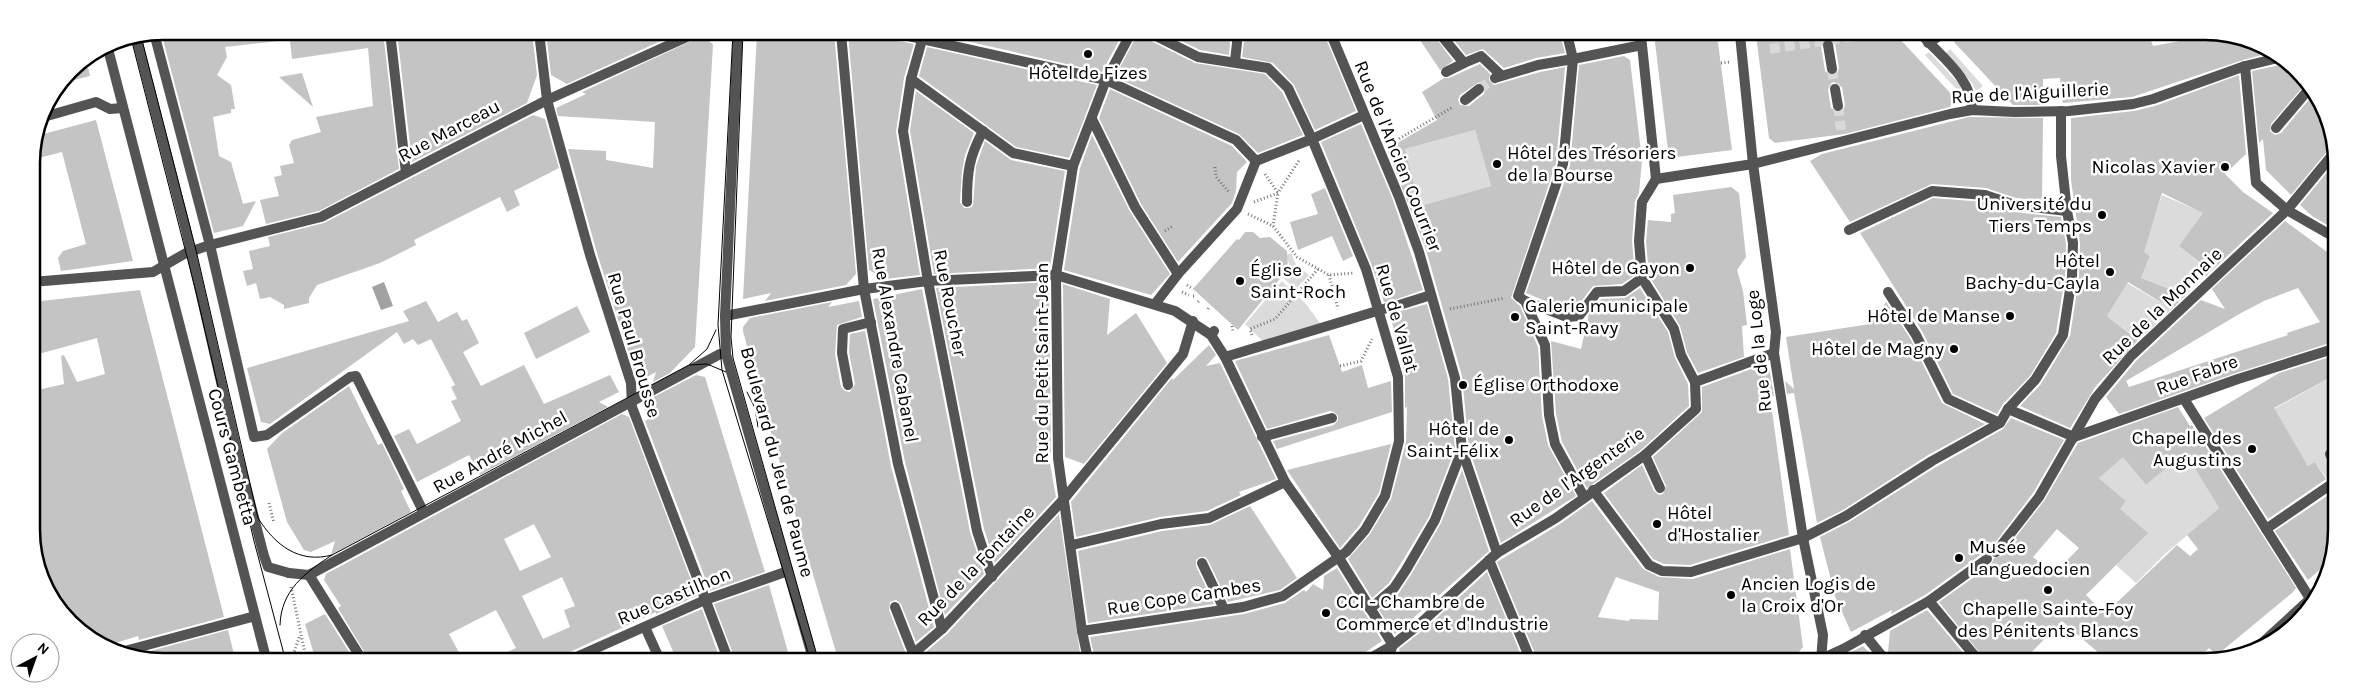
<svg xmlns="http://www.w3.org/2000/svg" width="2368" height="693" font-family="Karla,sans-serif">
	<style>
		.green { fill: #dbdbdb }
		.water { fill: #a2a2a2 }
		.building { fill: #c4c4c4; fill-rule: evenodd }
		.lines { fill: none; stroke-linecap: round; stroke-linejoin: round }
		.street-tunnel { stroke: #d9d9d9; stroke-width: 10; stroke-dasharray: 10 5; stroke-linecap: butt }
		.path { stroke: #767676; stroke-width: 3; stroke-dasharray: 1 2.5; stroke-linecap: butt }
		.lane { stroke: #545454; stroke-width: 10 }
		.street { stroke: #545454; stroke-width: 10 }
		.tram { stroke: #000; stroke-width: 1 }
		.poi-dot { fill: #000; stroke: #fff; stroke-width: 2 }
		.labels { text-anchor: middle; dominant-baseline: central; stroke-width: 5; stroke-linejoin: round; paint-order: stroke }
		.poi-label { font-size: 19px; fill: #000; stroke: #fff; text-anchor: start }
		.street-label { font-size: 19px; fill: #000; stroke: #fff }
		.rim { fill: none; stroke: #000; stroke-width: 2.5 }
	</style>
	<rect width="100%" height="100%" fill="#fff"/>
	<g class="green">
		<polygon points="1950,49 1983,86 1976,91 1972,83 1946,53"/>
		<polygon points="1929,52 1961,86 1960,93 1925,55"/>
		<polygon points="1475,130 1491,186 1420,206 1405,149"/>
		<polygon points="2162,195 2204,213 2179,246 2205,268 2204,276 2186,295 2141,278 2150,256 2143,252"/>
		<polygon points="1291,253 1296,265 1309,275 1295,290 1282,276 1290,267 1286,255"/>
		<polygon points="1282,281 1306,304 1322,326 1267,345 1245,324"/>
		<polygon points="2127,283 2172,309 2139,340 2107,316"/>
		<polygon points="2328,379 2333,389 2333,487 2315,462 2309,467 2272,410"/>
		<polygon points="2118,450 2146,485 2173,463 2177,468 2189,459 2219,508 2202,522 2226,553 2199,525 2165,554 2136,583 2116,565 2147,533 2104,509 2123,504 2126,501 2097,476 2112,466"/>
	</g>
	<polygon class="water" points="384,282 393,306 381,310 372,287"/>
	<g class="building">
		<polygon points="184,31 185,34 206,31 277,31 278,41 225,47 227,57 217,75 231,85 235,109 231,109 231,113 213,117 219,156 231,162 243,204 256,201 243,226 214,233 161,32"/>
		<polygon points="289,32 314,32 314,35 346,32 383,32 399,169 319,211 266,224 260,200 279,196 274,177 282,175 280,166 294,163 289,145 292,140 321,132 316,117 373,106 368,48 292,59"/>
		<polygon points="397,32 532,32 537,75 527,103 412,162"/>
		<polygon points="546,32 680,32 567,84 551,75"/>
		<polygon points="757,33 834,33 856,274 846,285 765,301 771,293 743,299"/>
		<polygon points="848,33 888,33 893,40 914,44 904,78 896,132 920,275 885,279 869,270"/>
		<polygon points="931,33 1123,33 1102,72"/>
		<polygon points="1138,33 1143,33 1147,39 1195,63 1265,74 1282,92 1303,135 1258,153 1239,134 1115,77"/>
		<polygon points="1166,33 1231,34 1229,55 1200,50"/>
		<polygon points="1245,34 1324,34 1356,111 1315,130 1294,85 1273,63 1242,57"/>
		<polygon points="1416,34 1433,34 1453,61 1440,70"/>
		<polygon points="1449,34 1560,34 1565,53 1536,58 1504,68 1483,49 1466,55"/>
		<polygon points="1654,34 1717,35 1732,150 1669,158"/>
		<polygon points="704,35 713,45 695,347 670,373 653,382 656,372 638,382 597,253 568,149 606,151 606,160 653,168 655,122 558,116 556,108 586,94 582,92"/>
		<path d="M1756 35H1896L1954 97 1950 107 1845 134 1775 143 1769 138ZM1827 38 1835 43 1839 68 1837 74 1833 76 1825 71 1821 46 1823 40ZM1834 82 1842 87 1845 105 1843 111 1839 113 1831 108 1828 90 1830 84Z"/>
		<polygon points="1964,35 2149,35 2153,46 2180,41 2179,36 2239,36 2269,53 2243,60 2132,97 2063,103 2060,78 2043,79 2043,105 2013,105 1954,42"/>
		<polygon points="927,47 1097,85 1069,158 1016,147 919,76"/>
		<polygon points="1624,56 1630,60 1642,160 1639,193 1635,201 1632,241 1635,275 1622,284 1593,286 1577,307 1567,310 1526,293 1570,166 1579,65"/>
		<polygon points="86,59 90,76 61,83 70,70"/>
		<polygon points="2284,61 2298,70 2306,83 2271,124 2270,131 2275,135 2281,133 2312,96 2334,137 2334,146 2329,149 2291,195 2266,170 2263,139 2259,143 2252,71 2280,65"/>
		<path d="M1480 64 1490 74 1489 80 1494 85 1540 72 1565 67 1556 163 1511 298 1520 306 1538 347 1542 416 1548 445 1576 496 1501 543 1469 449 1462 376 1426 250 1387 149 1437 120 1422 92 1444 78H1449ZM1479 82 1486 88 1484 94 1469 106 1460 105 1458 100 1460 95ZM1475 130 1491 186 1420 206 1405 149Z"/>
		<polygon points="302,73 313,107 279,77"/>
		<polygon points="2239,75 2246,154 2225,174 2243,192 2273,213 2205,277 2201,271 2205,267 2179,246 2203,213 2162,193 2144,252 2150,256 2141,278 2186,295 2172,309 2128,282 2107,316 2138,340 2096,386 2070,428 2020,406 2041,384 2070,336 2079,278 2080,243 2071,180 2071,118 2134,111 2155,106"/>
		<polygon points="1110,89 1232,146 1247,162 1237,172 1236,191 1232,203 1178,262 1141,204 1099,118"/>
		<polygon points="916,91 974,133 965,155 962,172 960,202 964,208 970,208 973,205 976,166 985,141 1011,160 1065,171 1050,268 934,274 910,131"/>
		<polygon points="533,115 545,119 559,168 514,191 520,205 507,212 500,197 414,240 416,245 380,263 317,285 309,298 309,303 284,309 284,305 270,297 260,299 256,283 247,286 243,271 253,269 249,251 270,246 268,237 324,223"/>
		<polygon points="1969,117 2043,118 2042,201 2016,198 1986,188 1932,184 1850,222 1810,161 1822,154"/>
		<polygon points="96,120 133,261 61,271 58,258 63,251 86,244 62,152 39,158 32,154 36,136"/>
		<polygon points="1361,124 1393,200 1423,290 1389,302 1384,302 1372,266 1321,142"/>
		<polygon points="1092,135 1129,210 1170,274 1151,295 1064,270 1080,168"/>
		<polygon points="2334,164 2334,229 2312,216 2300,205"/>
		<polygon points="1731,187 1739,193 1746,257 1737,270 1743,291 1747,325 1742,326 1744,357 1698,373 1687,352 1680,326 1649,276 1646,241 1648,220 1671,222 1671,214 1675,213 1673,195"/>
		<polygon points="1325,188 1353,256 1343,261 1332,236 1298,250 1290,222 1318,214 1311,194"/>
		<polygon points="1933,198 1984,202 2014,212 2061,217 2066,244 2065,276 2056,333 2030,376 2003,404 1997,414 1953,394 1922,331 1860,233"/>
		<path d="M2285 221 2334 257 2333 342 2236 373 2119 414 2106 397 2136 361 2201 300 2225 309 2212 289ZM2298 288 2320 322 2287 333 2288 335 2129 387 2126 381 2241 313 2264 301Z"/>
		<polygon points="1245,232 1253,232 1260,238 1270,237 1287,251 1288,269 1238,330 1193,289 1237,239 1239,240"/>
		<polygon points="1049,282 1051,453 1048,452 1056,497 995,563 984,529 936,288"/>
		<polygon points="1063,284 1110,299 1107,335 1136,313 1167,363 1084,464 1065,457"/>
		<polygon points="1640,288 1668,332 1675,358 1688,384 1689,406 1641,450 1587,488 1562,442 1556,414 1551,341 1581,349 1589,314 1601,299 1625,298"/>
		<polygon points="922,289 970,532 984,574 945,615 905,462 873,299"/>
		<polygon points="140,290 224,617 139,640 138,636 109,645 64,617 55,599 34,519 33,391 64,384 61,356 64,355 77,382 105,374 97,338 35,355 33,344 32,302"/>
		<polygon points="426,301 438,322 457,312 462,321 467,319 479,343 463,352 481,386 524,365 544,404 610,375 619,392 599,402 608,407 480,475 469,455 417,482 394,436 409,429 417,444 461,421 451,401 457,399 451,387 455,385 431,339 418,345 413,339 404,344 397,332 270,424 261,422 247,368 409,321 403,311"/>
		<polygon points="859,301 862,317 837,325 835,354 841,387 845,391 850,392 855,384 849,352 850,334 865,331 891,466 934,627 916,642 901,604 896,600 890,602 889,610 908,659 838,659 762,402 743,331 743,327 750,318 832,302 828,307"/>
		<polygon points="1886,302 1910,338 1942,403 1985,424 1928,455 1843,510 1817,523 1794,393 1787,394 1785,381 1794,389 1786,337 1870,324"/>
		<polygon points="1427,304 1448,379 1455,449 1429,517 1389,583 1372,598 1348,559 1370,534 1391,499 1406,442 1407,407 1405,408 1405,377 1390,314"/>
		<polygon points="577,306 590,332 536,359 524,333"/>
		<polygon points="1329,335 1342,372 1362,365 1368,388 1391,381 1392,412 1277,449 1273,441 1334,425 1338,420 1338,416 1334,412 1330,411 1267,429 1235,361"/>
		<polygon points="1209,345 1216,355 1206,366 1220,363 1276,479 1239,492 1241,495 1207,511 1160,517 1076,537 1071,502 1172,378 1173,380"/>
		<polygon points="2333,356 2333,376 2274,408 2308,466 2315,462 2326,479 2268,519 2204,418 2279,373"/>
		<polygon points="1765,364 1769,367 1774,396 1770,396 1789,535 1690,565 1664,564 1653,559 1604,493 1642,465 1654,491 1659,495 1663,494 1666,486 1653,457 1702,412 1702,387"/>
		<polygon points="696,375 705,377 765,572 710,591 645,421 648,419 644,408 646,401"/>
		<polygon points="349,386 378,445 382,443 404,489 401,491 411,512 331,555 335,541 311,552 304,550 287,522 267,449 281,434"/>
		<path d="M2178 407 2190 426 2192 425 2296 588 2292 593 2217 655 2209 648 2196 661H2108L2062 621 2023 661H1986L1939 602 1991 565 1994 558 2001 556 2044 501 2078 443ZM2123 457 2146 485 2173 463 2177 468 2189 459 2219 508 2187 535 2198 549 2190 556 2177 545 2105 614 2086 595 2148 533 2120 509 2126 501 2099 478ZM2057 529 2079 548 2054 574 2033 557Z"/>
		<path d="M622 414 629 417 697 596 656 614V612L557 658H495L516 648 496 610 449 634 462 658H368L338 608 341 606 324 580 326 574ZM534 524 551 557 520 571 504 539ZM562 577 575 606 564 610 570 627 543 639 522 596Z"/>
		<polygon points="2011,418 2064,440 2033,493 1991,548 1989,553 1983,553 1925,595 1891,614 1892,610 1851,632 1835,596 1820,537 1849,522 1936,467 2003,429"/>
		<polygon points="1391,444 1379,493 1359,526 1340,548 1287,470"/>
		<polygon points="1462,470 1489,551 1395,634 1379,610 1399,593 1412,573 1441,523"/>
		<polygon points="2333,492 2332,559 2308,580 2275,531"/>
		<path d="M1592 501 1643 569 1659 577 1693 579 1790 549 1803 647 1798 653 1765 661 1534 660V651L1497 562 1560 524ZM1616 577 1659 592 1658 620 1630 619 1629 621 1598 617Z"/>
		<polygon points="1250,506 1297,578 1280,590 1228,602 1208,560 1205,557 1200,557 1196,560 1196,566 1214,604 1088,623 1078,551 1162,531 1210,525"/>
		<polygon points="1059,514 1081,659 922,659 921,656 947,634"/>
		<polygon points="1337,568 1382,641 1354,660 1095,659 1090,637 1244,614 1285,603 1304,590 1306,592 1313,584 1323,590 1324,576"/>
		<polygon points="1487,572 1521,655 1520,660 1402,660 1399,649 1427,627"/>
		<polygon points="769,585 790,659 735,659 714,604"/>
		<polygon points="702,609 720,659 676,658 662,626"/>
		<polygon points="1927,610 1970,661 1893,661 1888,652 1890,631"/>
		<polygon points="325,614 353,658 315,658 305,624"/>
		<polygon points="228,630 235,658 145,657 143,653"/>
		<polygon points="1863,646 1877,661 1846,661 1849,653"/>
	</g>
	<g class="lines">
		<g class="street-tunnel">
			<polyline points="1770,49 1863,35"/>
			<polyline points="1832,69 1835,89"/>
			<polyline points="1479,89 1495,78"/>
			<polyline points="1838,106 1841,130"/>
		</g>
		<g class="path">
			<polyline points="1718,40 1727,38"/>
			<polyline points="1721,63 1730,62"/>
			<polyline points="1390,144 1453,107"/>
			<polyline points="1215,167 1216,177 1229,192"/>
			<polyline points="1265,174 1278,193 1273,226"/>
			<polyline points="1254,202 1278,193 1300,159"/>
			<polyline points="1248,214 1273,226 1297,257 1329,275 1354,273"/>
			<polyline points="1165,231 1173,226"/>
			<polyline points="1329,275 1338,309"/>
			<polyline points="1187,285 1193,289"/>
			<polyline points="1182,292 1189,295"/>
			<polyline points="1193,296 1196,296"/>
			<polyline points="1198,302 1200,300"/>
			<polyline points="1208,309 1209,307"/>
			<polyline points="1450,309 1505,298"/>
			<polyline points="1232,326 1233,331"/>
			<polyline points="1252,335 1250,329 1275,319 1318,269"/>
			<polyline points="1340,366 1361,361 1372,339"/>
			<polyline points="269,503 274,523"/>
			<polyline points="291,587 306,658"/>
			<polyline points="245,658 246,655"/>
			<polyline points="292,658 300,635"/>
		</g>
		<g class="lane">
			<polyline points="136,36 186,230 238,456 264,556 268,567 289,573"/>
			<polyline points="2330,454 2333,460"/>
			<polyline points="2266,529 2333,483"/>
		</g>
		<g class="street">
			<polyline points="390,32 406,173"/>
			<polyline points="539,32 547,100 590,255 631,383 632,407 728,659"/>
			<polyline points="738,32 725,316 726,354 813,659"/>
			<polyline points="154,33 210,245 254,437 267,435 350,377 356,376 424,513"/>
			<polyline points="841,33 864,289 898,464 942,629"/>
			<polyline points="895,33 1106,80 1236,140 1256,161 1312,139 1364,115"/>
			<polyline points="924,33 911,79 903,131 928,281 977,531 992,577"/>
			<polyline points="1331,34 1399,197 1419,252 1455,378 1462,450 1497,553"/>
			<polyline points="1440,34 1464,63 1481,56 1501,75"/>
			<polyline points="1567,34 1573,59 1642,45 1640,34"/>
			<polyline points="1740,35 1753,164 1776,332 1774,353 1803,538 1823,635 1821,661"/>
			<path d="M1922 35C1941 57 1972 78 1972 110"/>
			<polyline points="1928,43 1941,35"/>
			<polyline points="107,45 266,658"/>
			<polyline points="1642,45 1656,179"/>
			<polyline points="1828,45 1832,69"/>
			<polyline points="1235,61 1238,34"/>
			<polyline points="2245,66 2256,183 2287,210 2334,237"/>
			<polyline points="1446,72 1464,63"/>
			<polyline points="1495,78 1538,65 1573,59 1563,164 1518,296 1525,301 1545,345 1549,415 1555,444 1584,497"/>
			<polyline points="911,79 1013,153 1073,166"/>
			<polyline points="1835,89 1838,106"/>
			<polyline points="1465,100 1479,89"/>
			<polyline points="40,118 96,102 110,109 122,108"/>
			<polyline points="1092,119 1135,207 1178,274"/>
			<polyline points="2276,128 2309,89"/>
			<polyline points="1656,179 1753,164 1950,114 1972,110 2014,112 2069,111 2133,104 2153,99 2245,66 2278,58"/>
			<polyline points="1656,179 1642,202 1639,241 1642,278 1674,329 1681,355 1695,382"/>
			<path d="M967 202C967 172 969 157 983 131"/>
			<polyline points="1849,230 1932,191 1985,195 2015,205 2067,211"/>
			<polyline points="32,282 153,272 186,253 210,245 321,217 547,100 698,32"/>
			<polyline points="1888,292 1916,335 1948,399 2000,423"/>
			<polyline points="1525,301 1567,317 1579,316 1597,292 1624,291 1642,278"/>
			<polyline points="1155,304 1178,274 1237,209 1256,161"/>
			<polyline points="1393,307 1431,295"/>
			<polyline points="725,316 864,289 928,281 1056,275 1175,311 1211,335"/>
			<polyline points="1214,331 1211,335 1225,357 1285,482 1339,558 1393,645 1387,660"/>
			<polyline points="1225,357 1387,308"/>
			<polyline points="848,385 842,353 843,329 871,322"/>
			<polyline points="2184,399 2311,600"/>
			<polyline points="2008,409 2074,437"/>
			<polyline points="1262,437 1332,418"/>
			<polyline points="2074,437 2238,379 2333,349"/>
			<polyline points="1645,455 1660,488"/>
			<polyline points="1593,490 1649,565 1662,571 1691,572 1803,538 1846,516 1932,461 2000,423 2008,409 2035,380 2063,335 2072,277 2073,243 2067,211 2061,156 2061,111"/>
			<polyline points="1072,545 1161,524 1209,518 1285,482"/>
			<polyline points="34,547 39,566"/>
			<polyline points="1996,552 2039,497 2095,399 2131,356 2287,210 2334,153"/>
			<polyline points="1489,560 1528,654 1527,660"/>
			<polyline points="1202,563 1224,609"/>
			<polyline points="289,573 309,575 720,354 726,354"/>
			<polyline points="309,575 361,658"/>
			<polyline points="1929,601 1979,661"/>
			<polyline points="895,607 915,658"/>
			<polyline points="1370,609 1394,588 1406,570 1435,520 1462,450"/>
			<polyline points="645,627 659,658"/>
			<polyline points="1082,631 1243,607 1283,596 1346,552 1365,530 1385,496 1399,441 1398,377 1366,269 1312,139 1288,88 1268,68 1198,57 1150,33"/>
			<polyline points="1865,635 1886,661"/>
			<polyline points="2261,644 2322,588"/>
			<polyline points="121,652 255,616"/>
			<polyline points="913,654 942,629 1063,500 1183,354 1193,321"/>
			<polyline points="574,658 705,600 788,571"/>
			<polyline points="1088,659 1082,631 1058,458 1056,275 1073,166 1106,80 1131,33"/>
			<polyline points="1367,660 1393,645 1422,622 1497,553 1556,518 1645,455 1696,409 1695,382 1774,353"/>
			<polyline points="1805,661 1821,659 1843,649 1929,601 1987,559"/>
		</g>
		<g class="tram">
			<polyline points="733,32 718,325 722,370 810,659"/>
			<polyline points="743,32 731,337 733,358 818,659"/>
			<path d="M141 36 196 250 258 518C275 545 299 564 332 555"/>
			<polyline points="131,38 196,292 254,541 285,658"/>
			<polyline points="690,365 707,364 726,372"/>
			<polyline points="747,392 755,408 758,427"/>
			<path d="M280 625C281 590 305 573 332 555L689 365 707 349 716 330"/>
		</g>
	</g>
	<g class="poi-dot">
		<circle cx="1088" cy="54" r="5"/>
		<circle cx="1497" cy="164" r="5"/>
		<circle cx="2225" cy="167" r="5"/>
		<circle cx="2102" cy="215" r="5"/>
		<circle cx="1690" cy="268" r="5"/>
		<circle cx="2110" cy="272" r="5"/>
		<circle cx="1240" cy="281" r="5"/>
		<circle cx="2010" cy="316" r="5"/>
		<circle cx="1515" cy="317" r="5"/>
		<circle cx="1954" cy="349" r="5"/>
		<circle cx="1463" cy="385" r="5"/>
		<circle cx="1509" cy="440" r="5"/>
		<circle cx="2252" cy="449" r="5"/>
		<circle cx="1657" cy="524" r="5"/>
		<circle cx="1959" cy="558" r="5"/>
		<circle cx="2048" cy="590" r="5"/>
		<circle cx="1731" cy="595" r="5"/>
		<circle cx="1326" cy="613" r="5"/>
	</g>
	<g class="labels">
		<g class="poi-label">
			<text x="1088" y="73" text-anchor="middle">Hôtel de Fizes</text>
			<text x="1507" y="153">Hôtel des Trésoriers<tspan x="1507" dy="22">de la Bourse</tspan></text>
			<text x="2215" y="167" text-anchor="end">Nicolas Xavier</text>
			<text x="2092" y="204" text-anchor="end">Université du<tspan x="2092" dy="22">Tiers Temps</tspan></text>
			<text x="2100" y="261" text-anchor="end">Hôtel<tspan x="2100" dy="22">Bachy-du-Cayla</tspan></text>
			<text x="1680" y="268" text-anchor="end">Hôtel de Gayon</text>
			<text x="1250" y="270">Église<tspan x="1250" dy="22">Saint-Roch</tspan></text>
			<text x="1525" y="306">Galerie municipale<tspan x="1525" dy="22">Saint-Ravy</tspan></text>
			<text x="2000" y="316" text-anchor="end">Hôtel de Manse</text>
			<text x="1944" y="349" text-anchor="end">Hôtel de Magny</text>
			<text x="1473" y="385">Église Orthodoxe</text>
			<text x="1499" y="429" text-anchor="end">Hôtel de<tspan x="1499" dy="22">Saint-Félix</tspan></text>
			<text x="2242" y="438" text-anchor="end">Chapelle des<tspan x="2242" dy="22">Augustins</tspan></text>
			<text x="1667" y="513">Hôtel<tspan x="1667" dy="22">d'Hostalier</tspan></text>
			<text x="1969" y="547">Musée<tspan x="1969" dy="22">Languedocien</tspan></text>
			<text x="1741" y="584">Ancien Logis de<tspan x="1741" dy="22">la Croix d'Or</tspan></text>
			<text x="1336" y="602">CCI - Chambre de<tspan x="1336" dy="22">Commerce et d'Industrie</tspan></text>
			<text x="2048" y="609" text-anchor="middle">Chapelle Sainte-Foy<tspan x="2048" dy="22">des Pénitents Blancs</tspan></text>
		</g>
		<g class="street-label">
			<text transform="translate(2030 93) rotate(-3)">Rue de l'Aiguillerie</text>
			<text transform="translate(449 131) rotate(-28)">Rue Marceau</text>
			<text transform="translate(1398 156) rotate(68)">Rue de l'Ancien Courrier</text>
			<text transform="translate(950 303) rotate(79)">Rue Roucher</text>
			<text transform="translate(2162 306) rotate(-44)">Rue de la Monnaie</text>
			<text transform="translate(1397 318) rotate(74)">Rue de Vallat</text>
			<text transform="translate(634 345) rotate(74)">Rue Paul Brousse</text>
			<text transform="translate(895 345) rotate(80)">Rue Alexandre Cabanel</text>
			<text transform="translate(1759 351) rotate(-96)">Rue de la Loge</text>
			<text transform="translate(1042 363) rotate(-90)">Rue du Petit Saint-Jean</text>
			<text transform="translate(2197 375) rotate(-20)">Rue Fabre</text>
			<text transform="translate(500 452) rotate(-29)">Rue André Michel</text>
			<text transform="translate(232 457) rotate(75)">Cours Gambetta</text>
			<text transform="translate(777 462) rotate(75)">Boulevard du Jeu de Paume</text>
			<text transform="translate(1577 477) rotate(-35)">Rue de l'Argenterie</text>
			<text transform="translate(976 566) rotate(-46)">Rue de la Fontaine</text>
			<text transform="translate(674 596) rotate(-23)">Rue Castilhon</text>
			<text transform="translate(1184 597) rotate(-9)">Rue Cope Cambes</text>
		</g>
	</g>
	<path d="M0 0H2368V693H0ZM163 40H2205A123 123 0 0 1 2328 163V530A123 123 0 0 1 2205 653H163A123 123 0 0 1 40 530V163A123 123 0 0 1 163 40Z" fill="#fff" fill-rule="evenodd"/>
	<path class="rim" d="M163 40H2205A123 123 0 0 1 2328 163V530A123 123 0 0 1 2205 653H163A123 123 0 0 1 40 530V163A123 123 0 0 1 163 40Z"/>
	<g transform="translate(35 658) rotate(41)"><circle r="24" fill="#ffffff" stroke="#999999"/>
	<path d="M0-4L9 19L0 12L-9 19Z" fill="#000000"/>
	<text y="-8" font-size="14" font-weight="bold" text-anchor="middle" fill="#000000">N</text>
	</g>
</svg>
